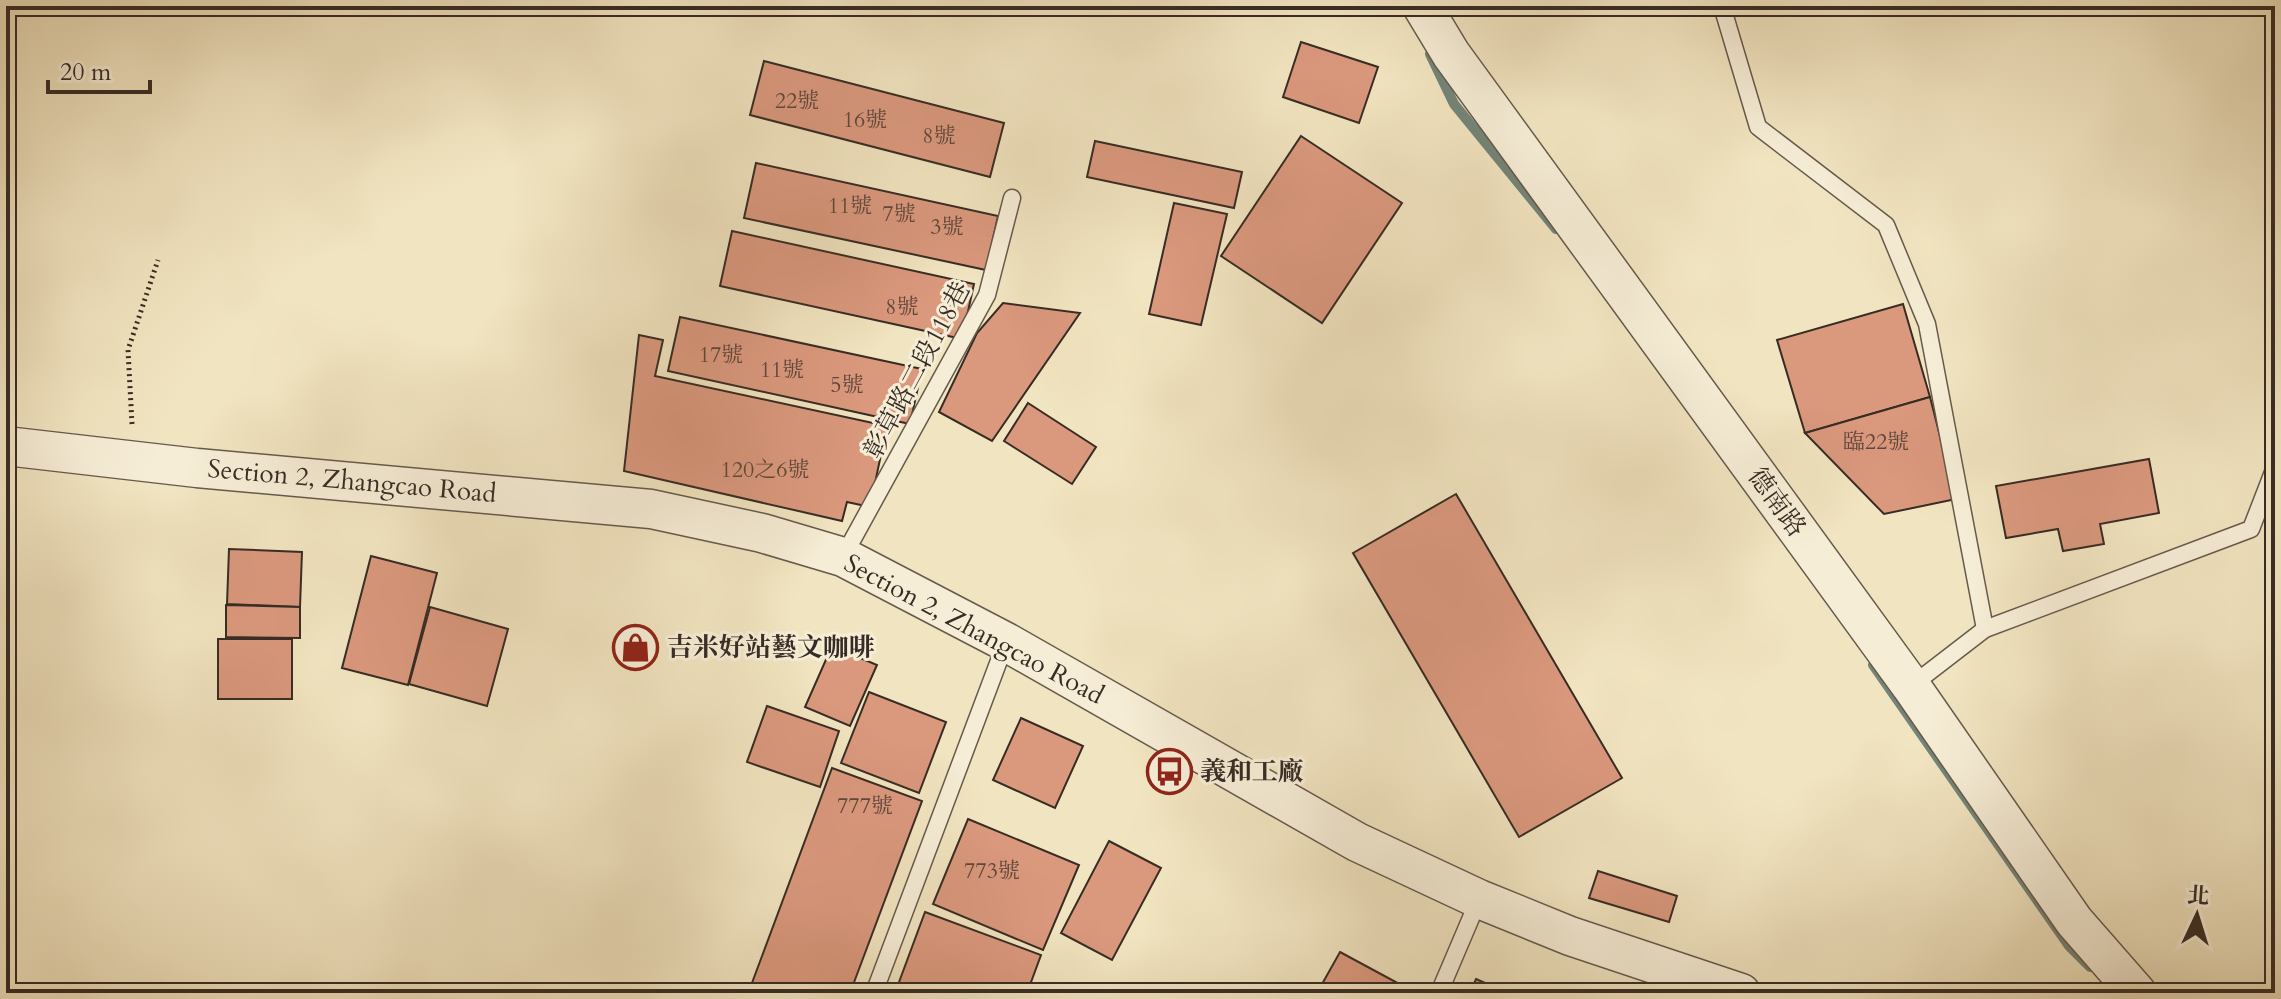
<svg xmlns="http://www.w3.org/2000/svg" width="2281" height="999" font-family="Cardo,'Noto Serif TC',serif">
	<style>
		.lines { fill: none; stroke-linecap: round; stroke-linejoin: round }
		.stream { stroke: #738478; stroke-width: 10 }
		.building { fill: #da987d; stroke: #372c25; stroke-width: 2 }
		.service-casing { stroke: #665a4c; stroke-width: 19 }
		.tertiary-casing { stroke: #665a4c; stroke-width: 41 }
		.path { stroke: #372c25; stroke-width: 5; stroke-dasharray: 2 4; stroke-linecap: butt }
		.service { stroke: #f6edd6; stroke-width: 16 }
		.tertiary { stroke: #f6edd6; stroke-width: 38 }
		.labels { text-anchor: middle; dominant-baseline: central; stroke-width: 6; stroke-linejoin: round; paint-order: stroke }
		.number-label { font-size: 22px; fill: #60473b }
		.street-label { font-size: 26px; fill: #372c25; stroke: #f6edd6 }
		.poi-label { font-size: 26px; font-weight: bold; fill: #372c25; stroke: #f6edd6; text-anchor: start }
	</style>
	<rect width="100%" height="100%" fill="#f1e4c0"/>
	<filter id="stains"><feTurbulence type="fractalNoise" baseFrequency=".0025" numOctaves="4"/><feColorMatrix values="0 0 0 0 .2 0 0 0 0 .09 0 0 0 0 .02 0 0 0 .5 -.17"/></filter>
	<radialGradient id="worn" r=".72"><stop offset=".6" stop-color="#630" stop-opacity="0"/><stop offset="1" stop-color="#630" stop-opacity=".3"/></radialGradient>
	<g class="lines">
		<g class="stream">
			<polyline points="1430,54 1454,104 1556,229"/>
			<polyline points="1873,665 2069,946 2090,967"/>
		</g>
	</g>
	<g class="building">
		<polygon points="1301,42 1378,67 1359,123 1283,97"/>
		<polygon points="764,61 1004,123 990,177 750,115"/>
		<polygon points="1301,136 1402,203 1322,323 1221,256"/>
		<polygon points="1095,141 1242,172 1234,208 1087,177"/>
		<polygon points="756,163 998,216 986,270 744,218"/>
		<polygon points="1174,203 1227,214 1201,325 1149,314"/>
		<polygon points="732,231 974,284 962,339 720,286"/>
		<polygon points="1003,303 1080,313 992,441 939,412 977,333"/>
		<polygon points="1903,304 1930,397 1805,433 1777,340"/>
		<polygon points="680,317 922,369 910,424 668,371"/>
		<polygon points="639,335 663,340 655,376 887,426 870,507 847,502 842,521 624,471"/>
		<polygon points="1930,397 1956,499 1884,514 1805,433"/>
		<polygon points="1028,403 1096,447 1072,484 1004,441"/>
		<polygon points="2149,459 2159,513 2100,524 2104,544 2063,551 2058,529 2006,538 1996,486"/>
		<polygon points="1456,494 1622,778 1519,837 1353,553"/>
		<polygon points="229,549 302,552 300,607 227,604"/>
		<polygon points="371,556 437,573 408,685 342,668"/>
		<polygon points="226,605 300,607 300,638 226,637"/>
		<polygon points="430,607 508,629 487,706 409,684"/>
		<polygon points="6,611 15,612 6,685"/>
		<rect x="218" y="639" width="74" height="60"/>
		<polygon points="832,646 877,665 850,726 805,707"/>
		<polygon points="869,692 946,722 919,793 841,763"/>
		<polygon points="767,706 839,731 820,787 747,762"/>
		<polygon points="1021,718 1083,746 1055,808 993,780"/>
		<polygon points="832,768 922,801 850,993 780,993 752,983"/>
		<polygon points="968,819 1079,865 1043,950 933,904"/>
		<polygon points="1109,841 1161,868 1112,960 1061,933"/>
		<polygon points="1598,871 1677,896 1669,922 1589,898"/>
		<polygon points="925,912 1041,955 1027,993 895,993"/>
		<polygon points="1340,952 1416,993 1317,993"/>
		<polygon points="1476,979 1508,993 1470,993"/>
	</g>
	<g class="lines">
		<defs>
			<g id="service">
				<polyline points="1722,6 1758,127 1886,225 1927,324 1985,629"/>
				<polyline points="843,557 987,295 1012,198"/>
				<polyline points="1911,686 1985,629 2251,529 2275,467"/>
				<polyline points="874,993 1006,642"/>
				<polyline points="1439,993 1479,899"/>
			</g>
			<g id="tertiary">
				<polyline points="1422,6 1451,54 1911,686 2074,921 2137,993"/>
				<polyline points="6,446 197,468 651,509 762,533 843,557 1006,642 1357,842 1479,899 1570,936 1741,993"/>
			</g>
		</defs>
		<use href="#service" class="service-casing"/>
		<use href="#tertiary" class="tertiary-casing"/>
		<polyline class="path" points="132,424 128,350 158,260"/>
		<use href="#service" class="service"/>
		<use href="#tertiary" class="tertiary"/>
	</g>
	<defs>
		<symbol id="shop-ring" viewBox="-11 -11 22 22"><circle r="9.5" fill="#f6edd6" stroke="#8f2418" stroke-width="1.5"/><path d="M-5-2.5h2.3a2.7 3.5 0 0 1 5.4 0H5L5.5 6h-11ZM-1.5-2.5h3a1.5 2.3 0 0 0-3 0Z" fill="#8f2418"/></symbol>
		<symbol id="bus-ring" viewBox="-11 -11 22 22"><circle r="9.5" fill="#f6edd6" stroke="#8f2418" stroke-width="1.5"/><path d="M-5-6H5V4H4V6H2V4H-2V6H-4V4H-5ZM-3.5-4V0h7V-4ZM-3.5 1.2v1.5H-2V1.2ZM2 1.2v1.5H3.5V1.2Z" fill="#8f2418"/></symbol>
	</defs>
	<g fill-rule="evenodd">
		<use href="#shop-ring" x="610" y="622" width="51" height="51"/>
		<use href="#bus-ring" x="1144" y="746" width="51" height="51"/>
	</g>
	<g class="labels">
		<g class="number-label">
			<text x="797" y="101">22號</text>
			<text x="865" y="120">16號</text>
			<text x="939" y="136">8號</text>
			<text x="850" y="206">11號</text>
			<text x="899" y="214">7號</text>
			<text x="947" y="227">3號</text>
			<text x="902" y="307">8號</text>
			<text x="721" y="355">17號</text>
			<text x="782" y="370">11號</text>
			<text x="847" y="385">5號</text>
			<text x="1876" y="442">臨22號</text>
			<text x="765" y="470">120之6號</text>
			<text x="865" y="806">777號</text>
			<text x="992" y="871">773號</text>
		</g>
		<g class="street-label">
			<text transform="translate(917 370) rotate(-62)">彰草路二段118巷</text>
			<text transform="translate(352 481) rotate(5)">Section 2, Zhangcao Road</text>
			<text transform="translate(1777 502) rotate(54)">德南路</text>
			<text transform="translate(974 629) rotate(28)">Section 2, Zhangcao Road</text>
		</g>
		<g class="poi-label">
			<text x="667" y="647">吉米好站藝文咖啡</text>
			<text x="1200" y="771">義和工廠</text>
		</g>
	</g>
	<rect width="2281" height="999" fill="none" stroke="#f1e4c0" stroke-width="32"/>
	<rect x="8" y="8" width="2265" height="983" fill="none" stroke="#372c25" stroke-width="4"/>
	<rect x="16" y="16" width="2249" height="967" fill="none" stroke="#372c25" stroke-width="2"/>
	<g transform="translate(2197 915) rotate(4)" stroke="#f6edd6" stroke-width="6" paint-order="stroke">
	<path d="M0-6L14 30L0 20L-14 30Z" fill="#372c25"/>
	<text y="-12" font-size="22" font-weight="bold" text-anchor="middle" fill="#372c25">北</text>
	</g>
	<path d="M48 80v12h102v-12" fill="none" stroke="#372c25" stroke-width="4"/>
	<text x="60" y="80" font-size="24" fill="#372c25" stroke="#f6edd6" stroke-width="6" paint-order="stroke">20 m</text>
	<rect width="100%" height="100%" filter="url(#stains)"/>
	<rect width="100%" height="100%" fill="url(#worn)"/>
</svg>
